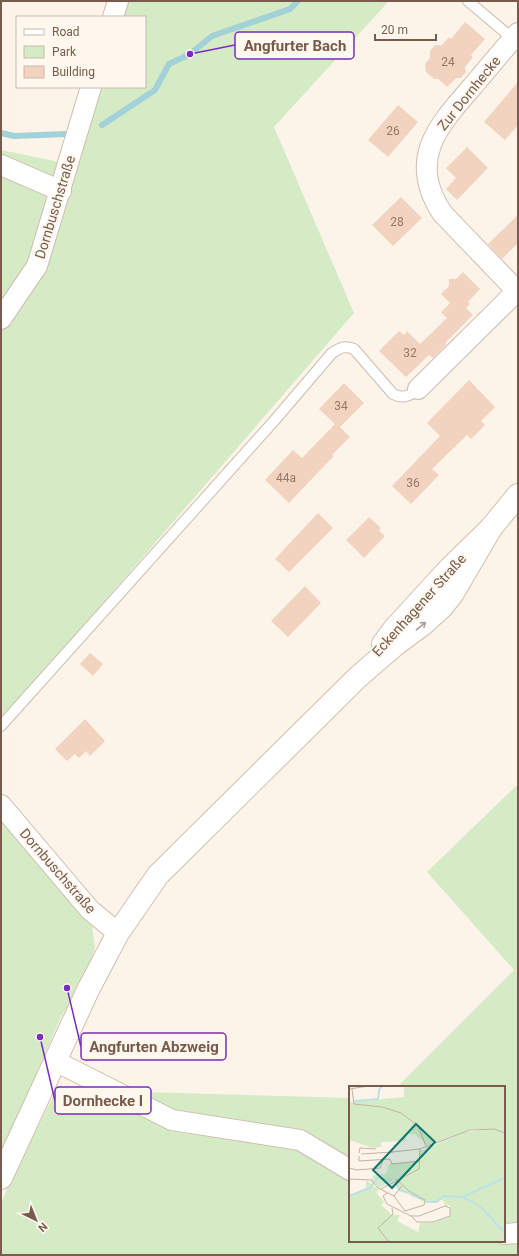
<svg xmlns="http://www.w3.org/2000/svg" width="519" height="1256" font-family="Roboto,sans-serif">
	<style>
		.green { fill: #d5ebc6 }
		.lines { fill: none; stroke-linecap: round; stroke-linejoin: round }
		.stream { stroke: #a2d1d8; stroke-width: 6 }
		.building { fill: #f2d3c0 }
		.service-casing { stroke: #cfbcae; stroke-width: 12 }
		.minor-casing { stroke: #cfbcae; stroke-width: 22 }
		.secondary-casing { stroke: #d4beae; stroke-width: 24 }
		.service { stroke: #fff; stroke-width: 10 }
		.minor { stroke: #fff; stroke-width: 20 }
		.secondary { stroke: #fff; stroke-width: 22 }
		.oneway { stroke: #ad9d94 }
		.labels { text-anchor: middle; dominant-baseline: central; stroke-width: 4; stroke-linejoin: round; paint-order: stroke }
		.number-label { font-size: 12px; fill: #967969 }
		.street-label { font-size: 14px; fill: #775b4c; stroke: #fff8ef }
		.inset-river { fill: none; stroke: #bce1e7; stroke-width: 2 }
		.inset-road { fill: none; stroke: #c3b2a5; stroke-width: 1 }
		.view { fill: #0f766e; fill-opacity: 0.15; stroke: #0f766e; stroke-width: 2 }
		.inset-edge { fill: none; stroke: #775b4c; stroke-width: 2 }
		.leader { fill: none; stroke: #7b2cbf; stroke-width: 1.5 }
		.callout-dot { fill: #7b2cbf; stroke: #fff8ef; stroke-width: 1.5 }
		.callout { fill: #fff8ef; stroke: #7b2cbf; stroke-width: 1.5 }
		.callout-label { font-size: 15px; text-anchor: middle; font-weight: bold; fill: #775b4c }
	</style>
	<rect width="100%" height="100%" fill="#fcf4e8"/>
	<g class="green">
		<polygon points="125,1 389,1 274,127 354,313 1,721 1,150 74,165 99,87 145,87 145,17 121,17"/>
		<polygon points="518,784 518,1255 1,1255 1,1203 11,1180 55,1093 65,1087 81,1088 137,1109 145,1092 350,1098 350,1241 504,1241 504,1087 395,1087 400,1084 514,970 427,872"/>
		<polygon points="1,817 80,910 92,926 95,948 88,968 69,1006 64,1012 60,1019 1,1154"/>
	</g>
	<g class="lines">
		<g class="stream">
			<polyline points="102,125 155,90 169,64 190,54 212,36 290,9 298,1"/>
			<polyline points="1,133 14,136 67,134"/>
		</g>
	</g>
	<g class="building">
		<polygon points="465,22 485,39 471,55 473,57 465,67 466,72 461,78 456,78 447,87 438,79 434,79 426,72 425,64 430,58 430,51 435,45 442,45 449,37 451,39"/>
		<polygon points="518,82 518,125 505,140 484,122"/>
		<polygon points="398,105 418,122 388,157 368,140"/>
		<polygon points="467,147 488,168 457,200 446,189 456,178 446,168"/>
		<polygon points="401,197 422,218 393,246 372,225"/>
		<polygon points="518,215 518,243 502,259 488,244"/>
		<polygon points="463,272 480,289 468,302 470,304 466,308 473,315 445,343 447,344 433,358 429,355 406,377 379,351 399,331 404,335 407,331 420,344 447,318 441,312 450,303 441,294 449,286 449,279 456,279"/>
		<polygon points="469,380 495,407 481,421 485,425 471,439 467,435 432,469 439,475 411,504 392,486 440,436 427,423"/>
		<polygon points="344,383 364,403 340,427 350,437 332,455 334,456 326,464 289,503 265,480 293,450 302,458 335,424 319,409"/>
		<polygon points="318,513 333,528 289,572 275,559"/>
		<polygon points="369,517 381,528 379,531 385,536 364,558 346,540"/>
		<polygon points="305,586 321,603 288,637 271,621"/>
		<polygon points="90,653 103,664 93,676 80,664"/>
		<polygon points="85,719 105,741 90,756 86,751 79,758 75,754 67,761 55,749"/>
	</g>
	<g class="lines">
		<defs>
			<g id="service">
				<polyline points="468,1 513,39"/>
				<path d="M1 726 274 421 332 353C340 348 344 345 354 349L393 394C403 399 410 396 418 389"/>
			</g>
			<g id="minor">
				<polyline points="113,17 118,1"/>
				<polyline points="1,165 61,191"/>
				<path d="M517 291 442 213C408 160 436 128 472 87 487 69 502 51 518 33"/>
				<polyline points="1,319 37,266 91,87"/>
				<polyline points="418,389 518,290"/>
				<polyline points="1,805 90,910 118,933"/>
				<polyline points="55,1061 172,1120 300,1140 350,1170"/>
				<polyline points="504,1234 518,1233"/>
			</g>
			<g id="secondary">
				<polyline points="383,644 394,629 450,568 491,528 518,495"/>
				<polyline points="1,1178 88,990 118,933 158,875 358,677 395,645 422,625 442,607 453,593 491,528"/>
			</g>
		</defs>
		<use href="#service" class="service-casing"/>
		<use href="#minor" class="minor-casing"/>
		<use href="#secondary" class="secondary-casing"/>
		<use href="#service" class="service"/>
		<use href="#minor" class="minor"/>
		<use href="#secondary" class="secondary"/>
	</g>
	<defs><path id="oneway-shaft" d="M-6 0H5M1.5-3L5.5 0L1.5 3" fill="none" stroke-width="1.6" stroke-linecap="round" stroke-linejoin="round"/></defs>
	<use class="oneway" href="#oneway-shaft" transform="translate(421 626) rotate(-39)"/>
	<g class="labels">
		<g class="number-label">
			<text x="448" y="62">24</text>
			<text x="393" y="131">26</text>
			<text x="397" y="222">28</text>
			<text x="410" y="353">32</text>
			<text x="341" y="406">34</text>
			<text x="286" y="478">44a</text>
			<text x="413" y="483">36</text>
		</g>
		<g class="street-label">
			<text transform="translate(469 93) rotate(-51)">Zur Dornhecke</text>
			<text transform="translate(55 207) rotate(-73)">Dornbuschstraße</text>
			<text transform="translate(419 605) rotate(-48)">Eckenhagener Straße</text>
			<text transform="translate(58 871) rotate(49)">Dornbuschstraße</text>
		</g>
	</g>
	<g transform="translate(349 1086)">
		<rect width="156" height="156" fill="#fcf4e8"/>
		<path d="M55 0H156V46L123 43 79 60 66 48H57V55L32 56V61L24 62 0 54V16L55 11ZM141 43 156 47V156H0V109L17 102V94L30 104 27 106 35 116 32 119 43 129H51L48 135 69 146 71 137H83L101 131V119L96 120 94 114 79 117 50 104 46 94 30 102 22 93 25 89 37 88 40 78 69 75 71 65 116 46Z" fill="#d5ebc6"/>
		<path class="inset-river" d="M6 15 29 13 30 4 33 0M47 97 50 104 60 107M61 108 74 114M0 110 21 102 28 92 43 94M115 110 156 92M77 116H88L94 110 114 111 132 121 154 145"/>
		<path class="inset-road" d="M0 3 20 0M3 3 5 18 33 21 52 27 69 40 77 60M43 66 71 63 121 44 145 43 156 47M10 67 11 62 27 63M12 68 44 66M10 70V75L41 73 43 78 71 75M0 82 8 84 31 82 34 74M0 93 22 94 29 102 45 110 56 125M47 93 60 105 76 114 75 119 56 125M32 103 70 83 71 63M38 107 34 110 38 118 62 130H70L96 120 101 122V130L84 136H68L62 130M45 110 53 100M40 156 29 142 44 128 43 122"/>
		<path class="view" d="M67 38 86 56 43 102 24 84Z"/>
		<rect width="156" height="156" class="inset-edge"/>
	</g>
	<path class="leader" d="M190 54L235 45M67 988L81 1047M40 1037L55 1101"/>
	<g class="callout-dot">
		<circle cx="190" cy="54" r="4"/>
		<circle cx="67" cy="988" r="4"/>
		<circle cx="40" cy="1037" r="4"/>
	</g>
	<g class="callout">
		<rect x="235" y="32" width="119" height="27" rx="4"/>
		<rect x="81" y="1033" width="145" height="27" rx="4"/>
		<rect x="55" y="1087" width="96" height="27" rx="4"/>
	</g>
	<g class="callout-label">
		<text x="295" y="51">Angfurter Bach</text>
		<text x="154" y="1052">Angfurten Abzweig</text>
		<text x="103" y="1106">Dornhecke I</text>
	</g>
	<rect width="519" height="1256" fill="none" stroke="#775b4c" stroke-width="4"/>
	<rect x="16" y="16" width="130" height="72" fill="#fff8ef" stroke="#c9b9ae"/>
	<rect x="24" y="29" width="20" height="6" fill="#ffffff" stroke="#c9b9ae"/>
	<text x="52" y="36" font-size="12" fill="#775b4c">Road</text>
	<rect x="24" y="46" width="20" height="12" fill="#d5ebc6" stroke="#c9b9ae"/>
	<text x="52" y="56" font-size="12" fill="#775b4c">Park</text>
	<rect x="24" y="66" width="20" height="12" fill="#f2d3c0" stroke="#c9b9ae"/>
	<text x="52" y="76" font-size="12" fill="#775b4c">Building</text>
	<g transform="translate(36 1220) rotate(137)" stroke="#fff8ef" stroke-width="3" paint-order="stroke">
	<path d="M0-3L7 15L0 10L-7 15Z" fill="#775b4c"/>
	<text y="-6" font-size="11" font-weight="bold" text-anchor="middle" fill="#775b4c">N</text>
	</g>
	<path d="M375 34v6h61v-6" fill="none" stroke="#775b4c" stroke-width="2"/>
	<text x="381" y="34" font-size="12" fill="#775b4c" stroke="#fff8ef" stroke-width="3" paint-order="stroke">20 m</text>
</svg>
